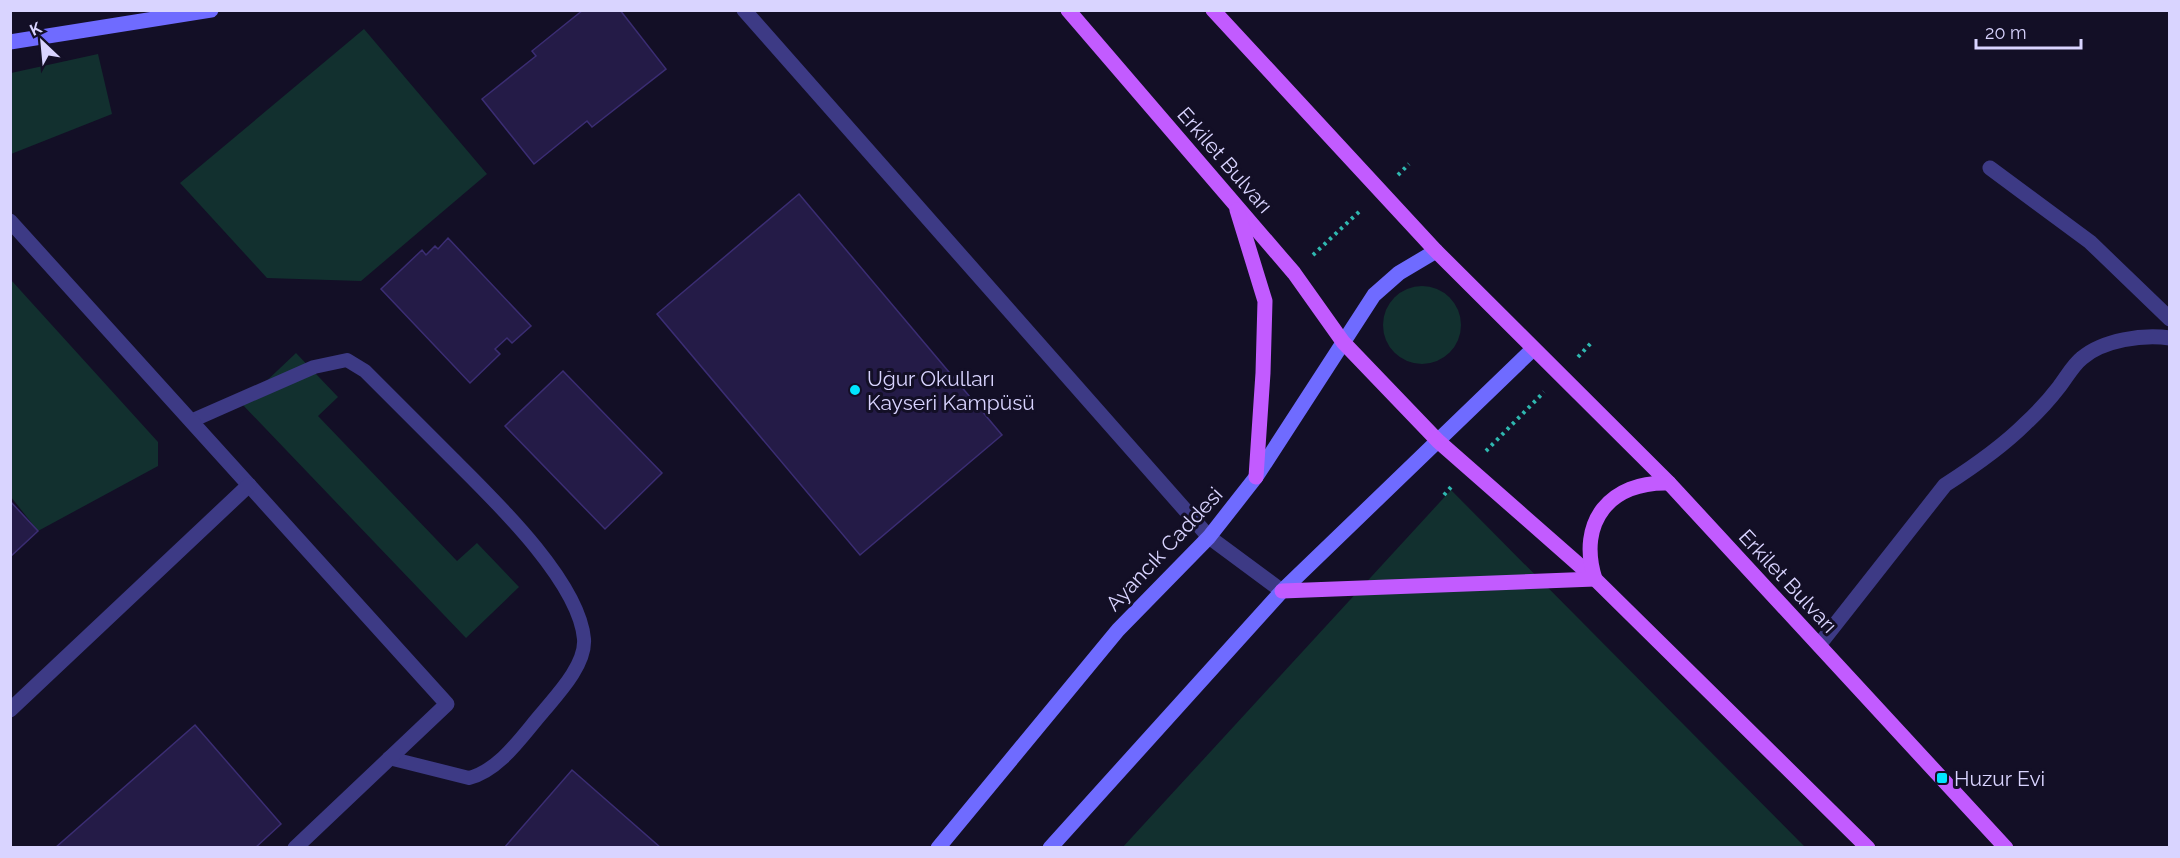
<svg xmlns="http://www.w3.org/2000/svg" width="2180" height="858" font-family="Raleway,sans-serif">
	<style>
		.green { fill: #12302f }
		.building { fill: #241b47; stroke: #3b2d73; stroke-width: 1.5 }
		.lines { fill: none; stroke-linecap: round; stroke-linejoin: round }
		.path { stroke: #2fb8b0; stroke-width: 4; stroke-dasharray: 3 4.5; stroke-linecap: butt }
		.lane { stroke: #3d3a85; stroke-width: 14 }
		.street { stroke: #3d3a85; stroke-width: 15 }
		.secondary { stroke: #6f6bff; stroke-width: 15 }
		.primary { stroke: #c25bff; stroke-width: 15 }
		.poi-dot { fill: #00e5ff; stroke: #130f26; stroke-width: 2 }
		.labels { text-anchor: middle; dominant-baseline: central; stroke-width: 6; stroke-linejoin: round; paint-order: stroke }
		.street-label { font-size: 21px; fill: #d9d4ff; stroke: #130f26 }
		.poi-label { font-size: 21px; fill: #d9d4ff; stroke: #130f26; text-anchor: start }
	</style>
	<rect width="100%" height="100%" fill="#130f26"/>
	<g class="green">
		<polygon points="364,29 487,174 361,281 267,278 180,183"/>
		<polygon points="98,54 112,114 11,154 11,73"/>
		<polygon points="11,280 158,442 158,466 38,531 11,497"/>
		<circle cx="1422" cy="325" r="39"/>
		<polygon points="296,353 338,397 318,416 457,561 477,543 519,587 466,638 242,404"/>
		<polygon points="1451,490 1805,847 1122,848"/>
	</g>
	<g class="building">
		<polygon points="583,10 620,10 666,69 592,127 587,121 534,164 482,99 536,56 532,51"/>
		<polygon points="799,194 1002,435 860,555 657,314"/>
		<polygon points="448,238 531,326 512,343 507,338 495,349 500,354 470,383 381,289 422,250 426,255 435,246 438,249"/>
		<polygon points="563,371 662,473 605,529 505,426"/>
		<polygon points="10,501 38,531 10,557"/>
		<polygon points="195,725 281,824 255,848 55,848"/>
		<polygon points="572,770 661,848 504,848"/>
	</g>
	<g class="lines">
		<g class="path">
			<polyline points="1398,175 1409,164"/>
			<polyline points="1313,255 1362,209"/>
			<polyline points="1578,357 1591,343"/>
			<polyline points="1486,451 1544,392"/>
			<polyline points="1444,495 1451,487"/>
		</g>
		<path class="lane" d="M191 421 314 367 347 360 365 371C393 399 421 427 449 455 490 496 579 580 584 639 586 665 557 695 542 713 522 736 500 770 469 778L389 758"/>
		<g class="street">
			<polyline points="744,10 1209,537 1282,591"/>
			<polyline points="1990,168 2090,242 2170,319"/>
			<polyline points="10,221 447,704 295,848"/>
			<path d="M1819 645 1945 485C1973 467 2001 448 2025 424 2037 413 2049 400 2059 387 2066 378 2073 365 2082 358 2103 340 2143 334 2170 338"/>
			<polyline points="10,710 249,485"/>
		</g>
		<g class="secondary">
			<polyline points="10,42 211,10"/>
			<polyline points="938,848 1118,630 1209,537 1256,477 1374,295 1399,273 1436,251"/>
			<polyline points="1050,848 1282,591 1533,349"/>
		</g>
		<g class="primary">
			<polyline points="1068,10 1294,273 1343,342 1438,441 1595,579 1868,848"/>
			<polyline points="1213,10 1436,251 1669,483 2006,848"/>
			<polyline points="1237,210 1265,301 1263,373 1256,477"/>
			<path d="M1282 591 1595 579C1577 522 1610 481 1669 483"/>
		</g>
	</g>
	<g class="poi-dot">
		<circle cx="855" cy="390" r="6"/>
		<rect x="1936" y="772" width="12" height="12" rx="3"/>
	</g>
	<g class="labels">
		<g class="street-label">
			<text transform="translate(1225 160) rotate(49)">Erkilet Bulvarı</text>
			<text transform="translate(1164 549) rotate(-47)">Ayancık Caddesi</text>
			<text transform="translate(1788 581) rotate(47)">Erkilet Bulvarı</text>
		</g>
		<g class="poi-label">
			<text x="867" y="378">Uğur Okulları<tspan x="867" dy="24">Kayseri Kampüsü</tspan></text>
			<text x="1954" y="778">Huzur Evi</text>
		</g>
	</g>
	<rect width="2180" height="858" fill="none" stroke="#d9d4ff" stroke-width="24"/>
	<g transform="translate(42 42) rotate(334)" stroke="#130f26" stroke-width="4.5" paint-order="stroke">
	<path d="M0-4.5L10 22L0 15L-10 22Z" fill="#d9d4ff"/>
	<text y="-9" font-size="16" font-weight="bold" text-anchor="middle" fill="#d9d4ff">K</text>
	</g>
	<path d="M1976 39v9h105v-9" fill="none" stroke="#d9d4ff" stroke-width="3"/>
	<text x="1985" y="39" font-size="18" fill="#d9d4ff" stroke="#130f26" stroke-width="4.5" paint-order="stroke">20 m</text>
</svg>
